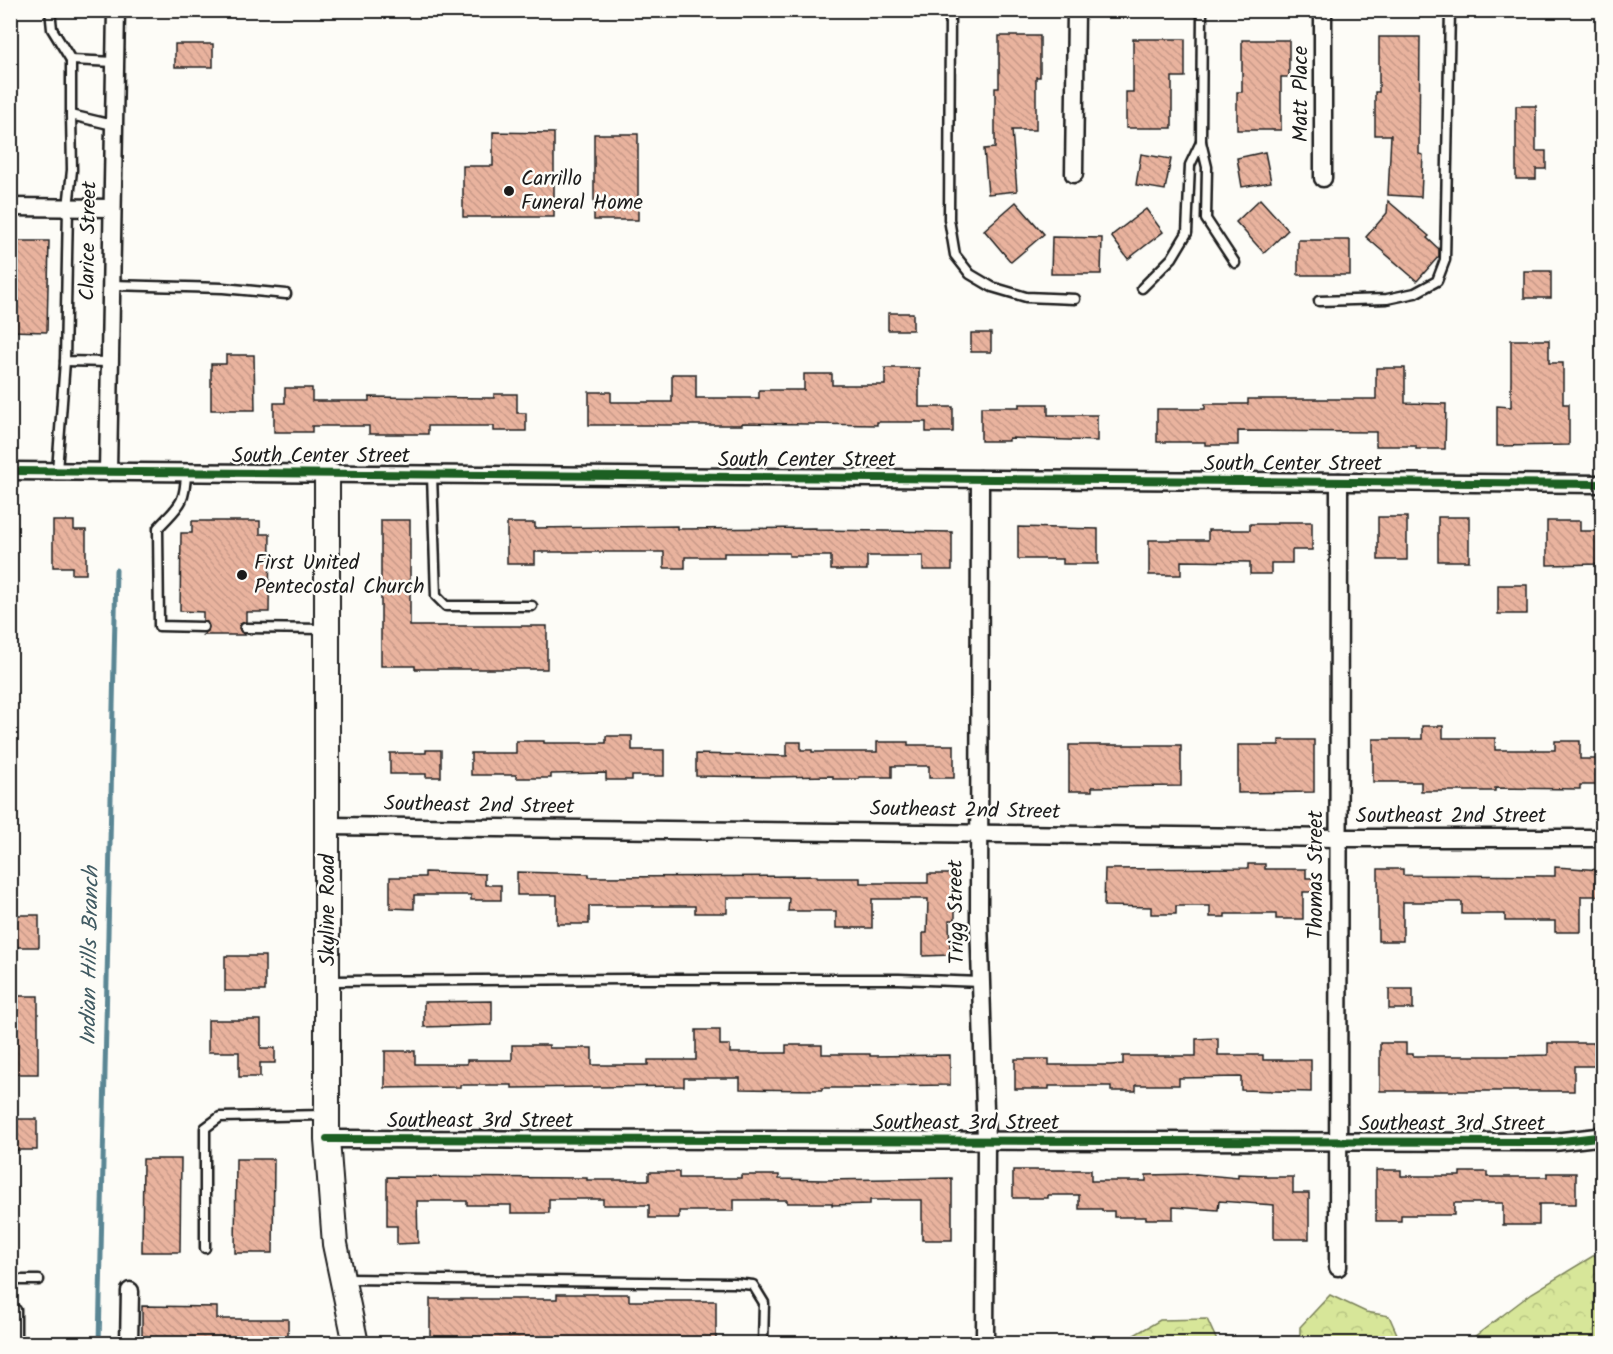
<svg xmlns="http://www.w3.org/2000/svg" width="1613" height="1354" font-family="Kalam,sans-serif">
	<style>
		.forest { fill: url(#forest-crowns); stroke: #7a815a; stroke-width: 1.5 }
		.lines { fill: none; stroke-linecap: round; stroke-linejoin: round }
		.stream { stroke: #5a8694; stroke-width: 5 }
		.building { fill: url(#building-back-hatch); stroke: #1c1c1c; stroke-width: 1.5 }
		.lane-casing { stroke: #1c1c1c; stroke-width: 13 }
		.street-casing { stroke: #1c1c1c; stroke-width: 21 }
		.secondary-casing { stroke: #1c1c1c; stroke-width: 28 }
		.lane { stroke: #fdfcf7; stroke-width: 8 }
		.street { stroke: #fdfcf7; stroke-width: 16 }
		.secondary { stroke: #fdfcf7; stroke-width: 24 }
		.cycleway-casing { stroke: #fdfcf7; stroke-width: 11 }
		.cycleway { stroke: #1b5e20; stroke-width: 8 }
		.poi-dot { fill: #1c1c1c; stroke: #fdfcf7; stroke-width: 2 }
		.labels { text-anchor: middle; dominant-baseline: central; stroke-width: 5; stroke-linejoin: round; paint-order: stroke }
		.street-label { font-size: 21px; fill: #1c1c1c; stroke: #fdfcf7 }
		.poi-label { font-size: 21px; fill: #1c1c1c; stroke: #fdfcf7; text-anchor: start }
		.water-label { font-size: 22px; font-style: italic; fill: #405a62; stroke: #fdfcf7 }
	</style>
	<defs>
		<pattern id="forest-crowns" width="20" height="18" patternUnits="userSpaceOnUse" patternTransform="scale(1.5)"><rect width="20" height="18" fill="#d7e699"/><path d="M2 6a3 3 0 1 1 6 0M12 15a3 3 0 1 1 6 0" fill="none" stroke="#b8c583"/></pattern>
		<pattern id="building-back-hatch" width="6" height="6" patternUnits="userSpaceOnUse" patternTransform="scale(1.5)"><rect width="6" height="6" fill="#e9b39e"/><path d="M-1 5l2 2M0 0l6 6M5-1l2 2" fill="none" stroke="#c79988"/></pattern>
	</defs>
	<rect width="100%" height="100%" fill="#fdfcf7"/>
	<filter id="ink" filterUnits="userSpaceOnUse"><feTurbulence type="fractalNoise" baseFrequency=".0167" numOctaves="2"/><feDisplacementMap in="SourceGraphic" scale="12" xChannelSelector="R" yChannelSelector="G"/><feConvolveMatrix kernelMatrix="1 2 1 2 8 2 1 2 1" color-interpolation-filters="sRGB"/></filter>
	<g filter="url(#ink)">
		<g class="forest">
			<polygon points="1602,1253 1602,1343 1466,1343 1532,1293 1593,1256"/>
			<polygon points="1330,1295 1366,1312 1389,1316 1401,1343 1300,1343 1300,1327"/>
			<polygon points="1207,1319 1218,1343 1128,1343 1129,1338 1160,1320"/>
		</g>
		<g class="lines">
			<polyline class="stream" points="99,1344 116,570"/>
		</g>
		<g class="building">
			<polygon points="999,36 1040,36 1040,77 1036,77 1036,130 1012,130 1017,191 988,194 984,149 995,148 995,88 999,88"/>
			<polygon points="1379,37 1420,37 1419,154 1423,155 1421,197 1388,195 1391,135 1375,135 1375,92 1379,92"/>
			<polygon points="1133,39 1185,39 1185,77 1172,77 1172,128 1126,128 1126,92 1133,92"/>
			<polygon points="1242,40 1289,40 1289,77 1281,77 1281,130 1237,130 1237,92 1242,92"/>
			<rect x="175" y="44" width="38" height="23"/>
			<polygon points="1516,106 1536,106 1536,151 1546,151 1546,169 1536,169 1536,179 1516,179"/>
			<polygon points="493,132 554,133 554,217 463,217 463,166 493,166"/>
			<rect x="594" y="134" width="44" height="86"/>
			<polygon points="1265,152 1271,182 1242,187 1237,158"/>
			<polygon points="1141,154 1171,159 1165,190 1136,185"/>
			<polygon points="1260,199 1288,230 1264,253 1236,222"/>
			<polygon points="1388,201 1429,236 1427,238 1439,249 1439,256 1417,281 1366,237 1387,213"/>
			<polygon points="1016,202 1044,234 1011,262 984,230"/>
			<polygon points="1146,209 1163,232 1128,259 1111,236"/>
			<polygon points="1052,237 1102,238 1101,274 1051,274"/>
			<rect x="1298" y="240" width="52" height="35"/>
			<polygon points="10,241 49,241 47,332 10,331"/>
			<rect x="1524" y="271" width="27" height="27"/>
			<rect x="888" y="313" width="25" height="17"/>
			<rect x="971" y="333" width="20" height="19"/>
			<polygon points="1511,340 1549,340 1549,363 1563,363 1563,404 1569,404 1569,445 1497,446 1497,406 1511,407"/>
			<polygon points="226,355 254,355 255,410 211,410 211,364 226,364"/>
			<polygon points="885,368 919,368 919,407 953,407 953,432 926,432 926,422 877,422 877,425 742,423 742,425 589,425 589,392 611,392 611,402 672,402 672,374 696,374 696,398 759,398 759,390 804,390 804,374 832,374 832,385 885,385"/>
			<polygon points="1376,368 1405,368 1405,403 1446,404 1445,449 1416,449 1416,446 1376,446 1376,432 1238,431 1238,445 1205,445 1205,442 1157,442 1157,409 1205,409 1205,404 1248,404 1248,399 1376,399"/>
			<polygon points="285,388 312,388 312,401 369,401 369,397 494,398 494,394 517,394 517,413 526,413 526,431 494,431 494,426 428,426 428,434 369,434 369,426 312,426 312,432 274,432 274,403 285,403"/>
			<polygon points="1019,404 1048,404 1048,415 1097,415 1097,441 1009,438 1009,441 981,441 981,407 1019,407"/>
			<rect x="1378" y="517" width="29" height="43"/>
			<rect x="1438" y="517" width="31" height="44"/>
			<polygon points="381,520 410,520 410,626 547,626 547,669 415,669 415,666 381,666"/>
			<polygon points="53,521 74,521 74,530 86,530 86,574 72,574 72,567 53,567"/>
			<polygon points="192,521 260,521 260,534 270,534 269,612 246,612 246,622 240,624 239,628 245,635 203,635 208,631 209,627 207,622 203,621 203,612 180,611 181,533 192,533"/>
			<polygon points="1547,521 1580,521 1580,531 1602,531 1602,564 1547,565"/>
			<polygon points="1277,522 1312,522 1312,550 1292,550 1292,563 1271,563 1271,574 1250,574 1250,562 1181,561 1181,575 1149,575 1149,540 1208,540 1208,530 1250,530 1250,524 1277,524"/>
			<polygon points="507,523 535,523 535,528 677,526 677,529 816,528 816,530 952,532 952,570 923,570 923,556 867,556 867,570 831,570 831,556 789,556 789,553 724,553 724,557 685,557 685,568 664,568 664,552 535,552 535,564 507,564"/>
			<polygon points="1018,527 1098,529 1098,564 1063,564 1063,559 1018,559"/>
			<rect x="1498" y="585" width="29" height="29"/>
			<polygon points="1422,726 1443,726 1443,738 1495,738 1495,750 1555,750 1555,741 1580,741 1580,759 1602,759 1602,785 1580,785 1580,789 1495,788 1495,791 1421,791 1421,782 1373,782 1373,739 1422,739"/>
			<polygon points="606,736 632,736 632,750 664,750 664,776 632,776 632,780 606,780 606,773 551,774 551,778 516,778 516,775 471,775 471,753 516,753 516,741 544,741 544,743 606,743"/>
			<polygon points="1279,740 1314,740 1314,792 1238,793 1238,745 1279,745"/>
			<polygon points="787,742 801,742 801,750 812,750 812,752 877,752 877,742 908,742 908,745 954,745 954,778 929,778 929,766 892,766 892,777 859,777 859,779 833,779 833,776 768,777 696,776 696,754 787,756"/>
			<polygon points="1069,745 1181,745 1181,786 1092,787 1092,791 1069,791"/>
			<polygon points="426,750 441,750 441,777 426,777 426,774 390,774 390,753 426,753"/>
			<polygon points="1248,864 1265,864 1265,869 1306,869 1306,878 1315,878 1315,892 1303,892 1303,919 1276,919 1276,914 1225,914 1225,917 1210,917 1210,906 1176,906 1176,914 1151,914 1151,907 1104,906 1105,869 1248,868"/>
			<polygon points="1555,867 1602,870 1602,896 1581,896 1581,932 1555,932 1555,921 1505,921 1505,914 1462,914 1462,902 1403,902 1403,941 1378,941 1378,869 1403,869 1403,875 1555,876"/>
			<polygon points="425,872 485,874 485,885 501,885 501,900 471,900 471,895 414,895 414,909 390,908 390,877 425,877"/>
			<polygon points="517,872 589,874 589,877 817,876 817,878 860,878 860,883 928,883 928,874 955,874 955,920 949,920 950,955 923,956 923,933 927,933 928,899 872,899 872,928 836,928 836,911 788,911 789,898 727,898 727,913 695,913 695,906 589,906 589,924 557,924 557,895 517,895"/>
			<rect x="10" y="915" width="29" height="32"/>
			<rect x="225" y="956" width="40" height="35"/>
			<rect x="1389" y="989" width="24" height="20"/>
			<rect x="10" y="996" width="28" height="78"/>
			<polygon points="492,1001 492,1025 424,1027 424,1002"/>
			<polygon points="208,1020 261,1020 261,1048 275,1048 275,1063 260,1063 260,1077 239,1077 239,1052 208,1052"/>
			<polygon points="696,1030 720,1030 720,1045 730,1045 730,1053 786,1053 786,1045 822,1045 822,1054 870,1054 870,1056 950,1055 950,1085 870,1086 870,1088 822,1088 822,1090 740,1089 740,1078 684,1078 684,1086 512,1088 512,1085 460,1085 460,1087 385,1088 385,1051 415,1051 415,1064 467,1064 467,1060 512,1060 512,1045 549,1045 549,1048 592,1048 592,1065 648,1065 648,1060 696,1060"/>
			<polygon points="1218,1038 1218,1055 1263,1055 1263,1060 1311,1060 1311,1092 1241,1090 1241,1077 1179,1078 1179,1085 1136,1085 1136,1091 1111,1091 1111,1086 1049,1086 1049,1089 1015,1089 1015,1059 1049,1059 1049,1065 1111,1065 1123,1064 1123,1056 1196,1056 1196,1039"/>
			<polygon points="1380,1043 1406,1043 1406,1054 1413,1054 1413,1056 1504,1056 1548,1055 1548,1043 1602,1043 1602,1066 1574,1066 1574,1091 1380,1091"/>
			<rect x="10" y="1119" width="27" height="31"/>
			<polygon points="143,1159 181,1159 180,1252 142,1252"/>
			<polygon points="236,1159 274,1159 273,1253 235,1253"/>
			<polygon points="1013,1170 1091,1170 1091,1181 1146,1181 1146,1175 1196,1174 1238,1178 1238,1174 1265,1175 1265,1177 1293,1177 1293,1193 1309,1193 1309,1239 1274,1239 1274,1205 1219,1201 1218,1210 1173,1207 1173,1219 1146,1219 1146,1217 1114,1217 1114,1211 1102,1211 1102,1209 1079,1209 1079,1195 1048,1195 1048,1198 1013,1198"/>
			<polygon points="1376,1170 1401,1170 1401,1176 1460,1176 1460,1172 1487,1172 1487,1177 1547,1177 1547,1173 1576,1173 1576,1204 1539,1204 1539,1225 1503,1225 1503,1203 1454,1203 1454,1215 1401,1215 1401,1221 1376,1221"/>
			<polygon points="649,1172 679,1172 679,1178 741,1178 741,1175 779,1175 779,1179 824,1180 952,1178 952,1240 922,1240 922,1200 870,1200 870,1204 832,1205 832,1203 787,1203 787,1200 734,1200 734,1211 679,1211 679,1218 649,1218 649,1205 603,1205 603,1199 549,1199 549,1213 511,1213 511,1205 467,1205 467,1201 417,1201 418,1243 397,1244 397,1226 387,1226 387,1177 587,1178 587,1180 649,1180"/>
			<polygon points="557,1294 629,1294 629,1301 716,1301 716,1343 430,1344 430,1299 557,1299"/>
			<polygon points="142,1306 217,1307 217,1319 288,1319 288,1344 142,1344"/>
		</g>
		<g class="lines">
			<defs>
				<g id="lane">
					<polyline points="50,10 52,29 71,60 115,62"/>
					<polyline points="950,10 949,219 955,255 970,274 992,287 1026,297 1075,299"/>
					<polyline points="1202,10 1201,142 1207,167 1206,219 1235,263"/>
					<polyline points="71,60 71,115 113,125"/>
					<polyline points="71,115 72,170 68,208 65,361 109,362"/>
					<polyline points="111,285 223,288 286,294"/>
					<polyline points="1142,288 1172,258 1187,233 1190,165 1201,142"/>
					<polyline points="1319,301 1387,299 1415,293 1437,281 1445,260 1450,10"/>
					<polyline points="57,471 65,361"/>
					<path d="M186 473C185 505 179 505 158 528L159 626 203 627"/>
					<polyline points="432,475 436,596 446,606 532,606"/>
					<polyline points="245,628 324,629"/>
					<polyline points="328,981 632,979 899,979 981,982"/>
					<polyline points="205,1248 205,1128 220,1117 324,1115"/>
					<polyline points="344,1279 734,1283 753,1285 764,1303 763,1344"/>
					<polyline points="10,1280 39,1280"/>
					<polyline points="16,1310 16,1344"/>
				</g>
				<g id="street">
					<polyline points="1074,174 1076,10"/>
					<polyline points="1323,178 1323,10"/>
					<polyline points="10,207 112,208"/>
					<polyline points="10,471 1602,484"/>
					<polyline points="108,472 116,10"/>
					<polyline points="980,479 979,920 986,1141 985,1344"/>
					<polyline points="328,826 1339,838 1602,838"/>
					<polyline points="327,1139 1554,1142 1597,1137 1602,1134"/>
					<polyline points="1338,1267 1339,482"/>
					<polyline points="129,1344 130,1291"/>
				</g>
				<polyline id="secondary" points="327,474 327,1139 335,1244 356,1344"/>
			</defs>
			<use href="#lane" class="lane-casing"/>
			<use href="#street" class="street-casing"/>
			<use href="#secondary" class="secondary-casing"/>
			<use href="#lane" class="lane"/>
			<use href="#street" class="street"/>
			<use href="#secondary" class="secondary"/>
			<defs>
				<g id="cycleway">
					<polyline points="10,471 1602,484"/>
					<polyline points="327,1139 1554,1142 1597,1137 1602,1134"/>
				</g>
			</defs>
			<use href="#cycleway" class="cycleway-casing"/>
			<use href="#cycleway" class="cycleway"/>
		</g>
	</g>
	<g class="poi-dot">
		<circle cx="509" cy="191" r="6"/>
		<circle cx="242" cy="575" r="6"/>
	</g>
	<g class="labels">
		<g class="street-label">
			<text transform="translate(1301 94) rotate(-90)">Matt Place</text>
			<text transform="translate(89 241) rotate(-89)">Clarice Street</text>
			<text x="321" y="456">South Center Street</text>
			<text x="807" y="460">South Center Street</text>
			<text x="1293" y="464">South Center Street</text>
			<text transform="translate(479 806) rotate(1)">Southeast 2nd Street</text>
			<text transform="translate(965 811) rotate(1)">Southeast 2nd Street</text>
			<text x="1451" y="816">Southeast 2nd Street</text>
			<text transform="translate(1316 875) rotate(-90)">Thomas Street</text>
			<text transform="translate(328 910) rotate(-90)">Skyline Road</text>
			<text transform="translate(957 912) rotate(-91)">Trigg Street</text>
			<text x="480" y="1121">Southeast 3rd Street</text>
			<text x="966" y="1123">Southeast 3rd Street</text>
			<text x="1452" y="1124">Southeast 3rd Street</text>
		</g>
		<g class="poi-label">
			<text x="521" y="179">Carrillo<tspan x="521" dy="24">Funeral Home</tspan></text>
			<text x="254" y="563">First United<tspan x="254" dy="24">Pentecostal Church</tspan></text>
		</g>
		<g class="water-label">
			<text transform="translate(91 956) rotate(-89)">Indian Hills Branch</text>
		</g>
	</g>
	<rect width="1613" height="1354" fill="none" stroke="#fdfcf7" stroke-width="36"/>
	<rect x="18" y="18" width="1577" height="1318" fill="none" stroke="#1c1c1c" stroke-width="2" filter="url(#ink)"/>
</svg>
